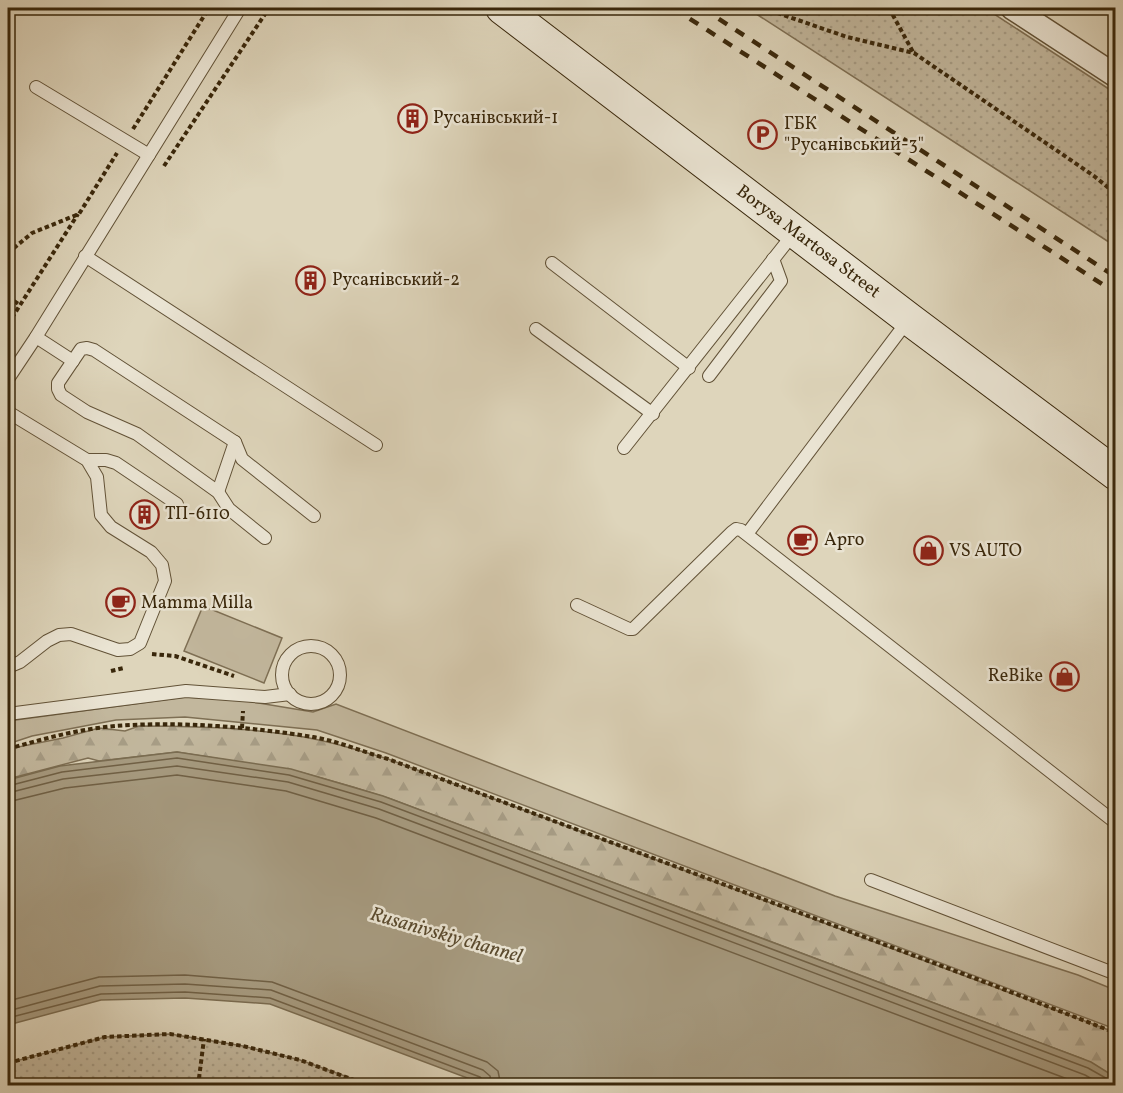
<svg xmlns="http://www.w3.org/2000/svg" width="1123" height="1093" font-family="Vollkorn,serif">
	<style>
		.grass { fill: url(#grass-dots); stroke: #7e6f54; stroke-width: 1.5 }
		.forest { fill: url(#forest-firs); stroke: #7e6f54; stroke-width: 1.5 }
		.green { fill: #c2b79d; stroke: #7e6f54; stroke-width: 1.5 }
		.water { fill: #a69a7f; stroke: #7a6c51; stroke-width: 1.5 }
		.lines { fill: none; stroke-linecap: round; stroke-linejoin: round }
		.shore { stroke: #706045; stroke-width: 1.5 }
		.service-casing { stroke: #625237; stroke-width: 14 }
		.minor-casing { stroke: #625237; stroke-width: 25 }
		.secondary-casing { stroke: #39270b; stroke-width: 34 }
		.path { stroke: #39270b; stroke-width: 4; stroke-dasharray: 4.5 3; stroke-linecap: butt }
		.service { stroke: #eae4d3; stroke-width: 12 }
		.minor { stroke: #eae4d3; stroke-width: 22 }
		.secondary { stroke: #eae4d3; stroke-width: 32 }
		.rail { stroke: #39270b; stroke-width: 4.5; stroke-dasharray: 10 10; stroke-linecap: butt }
		.labels { text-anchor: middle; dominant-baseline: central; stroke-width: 5; stroke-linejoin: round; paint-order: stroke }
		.poi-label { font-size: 18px; fill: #39270b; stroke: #eae4d3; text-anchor: start }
		.street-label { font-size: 18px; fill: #39270b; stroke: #eae4d3 }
		.water-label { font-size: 20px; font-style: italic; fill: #5a4a2e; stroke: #eae4d3 }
	</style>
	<defs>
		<pattern id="grass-dots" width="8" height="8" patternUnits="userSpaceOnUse" patternTransform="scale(1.5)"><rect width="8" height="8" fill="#c2b79d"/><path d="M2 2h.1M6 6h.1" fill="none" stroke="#a79d86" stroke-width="1.8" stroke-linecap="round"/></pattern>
		<pattern id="forest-firs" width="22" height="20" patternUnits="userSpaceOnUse" patternTransform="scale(1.5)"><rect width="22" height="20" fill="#c2b79d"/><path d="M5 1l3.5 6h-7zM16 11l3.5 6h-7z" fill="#a79d86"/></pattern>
	</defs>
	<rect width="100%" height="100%" fill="#ded5bb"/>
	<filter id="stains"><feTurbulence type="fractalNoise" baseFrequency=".00333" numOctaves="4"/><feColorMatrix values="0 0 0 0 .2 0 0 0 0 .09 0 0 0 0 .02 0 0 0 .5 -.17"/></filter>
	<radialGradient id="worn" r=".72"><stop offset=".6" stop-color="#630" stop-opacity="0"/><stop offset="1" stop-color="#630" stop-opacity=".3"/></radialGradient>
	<g class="grass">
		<polygon points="747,8 985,8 1115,93 1115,246"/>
		<polygon points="170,1034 243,1046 300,1060 370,1085 8,1085 8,1063 105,1037"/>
	</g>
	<path class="forest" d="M139 726C188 726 236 727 284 734 319 738 354 749 388 759L1114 1032 1116 1033 1115 1077 1083 1059 391 799 353 787 300 772 177 752 99 761 88 758 8 779V749L63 738 99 728 125 731Z"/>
	<g class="green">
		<polygon points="203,606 282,638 264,683 184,651"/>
		<polygon points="185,697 241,700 313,712 336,704 835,896 1078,975 1115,990 1115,1029 386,753 317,730 185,717 116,720 32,736 8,744 8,721"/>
	</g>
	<polygon class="water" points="177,752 291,769 383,796 1091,1062 1115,1077 1115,1085 486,1085 270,1004 185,998 101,1000 8,1025 8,780 60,766"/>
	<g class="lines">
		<g class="shore">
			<polyline points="8,786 62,772 177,758 289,775 381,802 1088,1068 1111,1081 1116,1081"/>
			<polyline points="8,793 63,779 177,766 288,782 379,809 1085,1075 1104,1086"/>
			<polyline points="8,802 65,788 177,775 286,791 376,818 1086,1086"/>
			<polyline points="8,1001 99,977 185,975 272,982 487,1062 498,1071 501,1086"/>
			<polyline points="8,1011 100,986 185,984 271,990 483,1070 490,1076 492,1086"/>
			<polyline points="8,1018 101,994 185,992 270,998 480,1077 484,1081 485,1086"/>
		</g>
		<defs>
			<g id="service">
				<polyline points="36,87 149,155"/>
				<polyline points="85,256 376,445"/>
				<polyline points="552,263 689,368"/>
				<polyline points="536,329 653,414"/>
				<polyline points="36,337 73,361"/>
				<polyline points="709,376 781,281 773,259"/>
				<polyline points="8,379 36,337 240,8"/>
				<polyline points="8,412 87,460 97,477 101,515 111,527 151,552 162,565 165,581 140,643 130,649 118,650 71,634 59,635 47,641 20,662 8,667"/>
				<polyline points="624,448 794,233"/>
				<polyline points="87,460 106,460 116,463 177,504"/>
				<polyline points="218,492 235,442"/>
				<polyline points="747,534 909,319"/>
				<polyline points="265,538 229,509 218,492 137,434 87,412 61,395 58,389 58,383 81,349 87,348 94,350 235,442 242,459 314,516"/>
				<polyline points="577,605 629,629 633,629 732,532 736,529 741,530 1116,823"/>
				<circle cx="311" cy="675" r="29"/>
				<polyline points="8,714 186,691 265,697 290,694"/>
				<polyline points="871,880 1116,974"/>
			</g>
			<polyline id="minor" points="1012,8 1116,76"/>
			<polyline id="secondary" points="502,8 909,319 1116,474"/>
		</defs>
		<use href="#service" class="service-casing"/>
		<use href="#minor" class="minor-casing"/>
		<use href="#secondary" class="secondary-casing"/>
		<g class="path">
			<polyline points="763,8 847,37 914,53 1094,176 1116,194"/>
			<polyline points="889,8 913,52"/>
			<polyline points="133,129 209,8"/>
			<polyline points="164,166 269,8"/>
			<polyline points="8,253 32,233 79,214 117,153"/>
			<polyline points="8,297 20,305"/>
			<polyline points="8,324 78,214"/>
			<polyline points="152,654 175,656 234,676"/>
			<polyline points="111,671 124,668"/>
			<polyline points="242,728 243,711"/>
			<path d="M8 749C42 739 79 729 116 726 177 721 252 727 313 737 338 741 363 752 388 759L990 984 1116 1033"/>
			<polyline points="8,1063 105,1037 170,1034 243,1046 300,1060 370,1086"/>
			<polyline points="198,1086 204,1039"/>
		</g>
		<use href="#service" class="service"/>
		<use href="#minor" class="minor"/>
		<use href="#secondary" class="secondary"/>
		<g class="rail">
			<polyline points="673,8 1116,293"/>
			<polyline points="702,8 1116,277"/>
		</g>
	</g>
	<defs>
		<symbol id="building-ring" viewBox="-11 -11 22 22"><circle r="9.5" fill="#eae4d3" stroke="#8f2418" stroke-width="1.5"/><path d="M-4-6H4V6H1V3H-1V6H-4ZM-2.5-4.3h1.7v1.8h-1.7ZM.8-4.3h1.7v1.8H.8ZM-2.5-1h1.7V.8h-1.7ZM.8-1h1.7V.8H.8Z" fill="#8f2418"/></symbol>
		<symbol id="parking-ring" viewBox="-11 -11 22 22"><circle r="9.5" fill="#eae4d3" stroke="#8f2418" stroke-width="1.5"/><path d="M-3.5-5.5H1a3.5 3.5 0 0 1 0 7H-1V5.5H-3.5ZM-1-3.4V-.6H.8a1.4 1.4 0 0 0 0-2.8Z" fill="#8f2418"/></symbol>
		<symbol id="cafe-ring" viewBox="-11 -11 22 22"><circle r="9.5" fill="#eae4d3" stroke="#8f2418" stroke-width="1.5"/><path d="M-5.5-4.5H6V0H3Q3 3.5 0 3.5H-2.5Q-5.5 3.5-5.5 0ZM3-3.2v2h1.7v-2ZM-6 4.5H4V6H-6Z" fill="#8f2418"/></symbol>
		<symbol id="shop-ring" viewBox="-11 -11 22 22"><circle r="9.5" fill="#eae4d3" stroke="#8f2418" stroke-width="1.5"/><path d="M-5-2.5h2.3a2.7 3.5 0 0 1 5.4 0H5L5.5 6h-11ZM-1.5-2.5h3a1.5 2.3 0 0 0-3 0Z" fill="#8f2418"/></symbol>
	</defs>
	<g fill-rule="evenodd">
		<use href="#building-ring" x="396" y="102" width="33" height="33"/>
		<use href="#parking-ring" x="746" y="118" width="33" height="33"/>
		<use href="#building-ring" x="294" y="264" width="33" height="33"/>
		<use href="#building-ring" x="128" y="498" width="33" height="33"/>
		<use href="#cafe-ring" x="786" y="524" width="33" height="33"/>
		<use href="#shop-ring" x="912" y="534" width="33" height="33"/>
		<use href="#cafe-ring" x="104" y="586" width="33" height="33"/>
		<use href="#shop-ring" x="1048" y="660" width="33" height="33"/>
	</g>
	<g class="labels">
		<g class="poi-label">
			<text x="433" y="118">Русанівський-1</text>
			<text x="784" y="124">ГБК<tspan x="784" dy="21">"Русанівський-3"</tspan></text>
			<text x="332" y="280">Русанівський-2</text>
			<text x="165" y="514">ТП-6110</text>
			<text x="824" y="540">Арго</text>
			<text x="949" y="551">VS AUTO</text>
			<text x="141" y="603">Mamma Milla</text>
			<text x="1043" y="676" text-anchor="end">ReBike</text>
		</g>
		<g class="street-label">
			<text transform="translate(808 242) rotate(37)">Borysa Martosa Street</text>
		</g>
		<g class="water-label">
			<text transform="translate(446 936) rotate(16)">Rusanivskiy channel</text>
		</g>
	</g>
	<rect width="1123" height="1093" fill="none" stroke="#ded5bb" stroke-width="30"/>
	<rect x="9" y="9" width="1105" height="1075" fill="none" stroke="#39270b" stroke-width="3"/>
	<rect x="15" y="15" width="1093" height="1063" fill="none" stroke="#39270b" stroke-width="1.5"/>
	<rect width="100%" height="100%" filter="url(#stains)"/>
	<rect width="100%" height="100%" fill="url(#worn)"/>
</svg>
